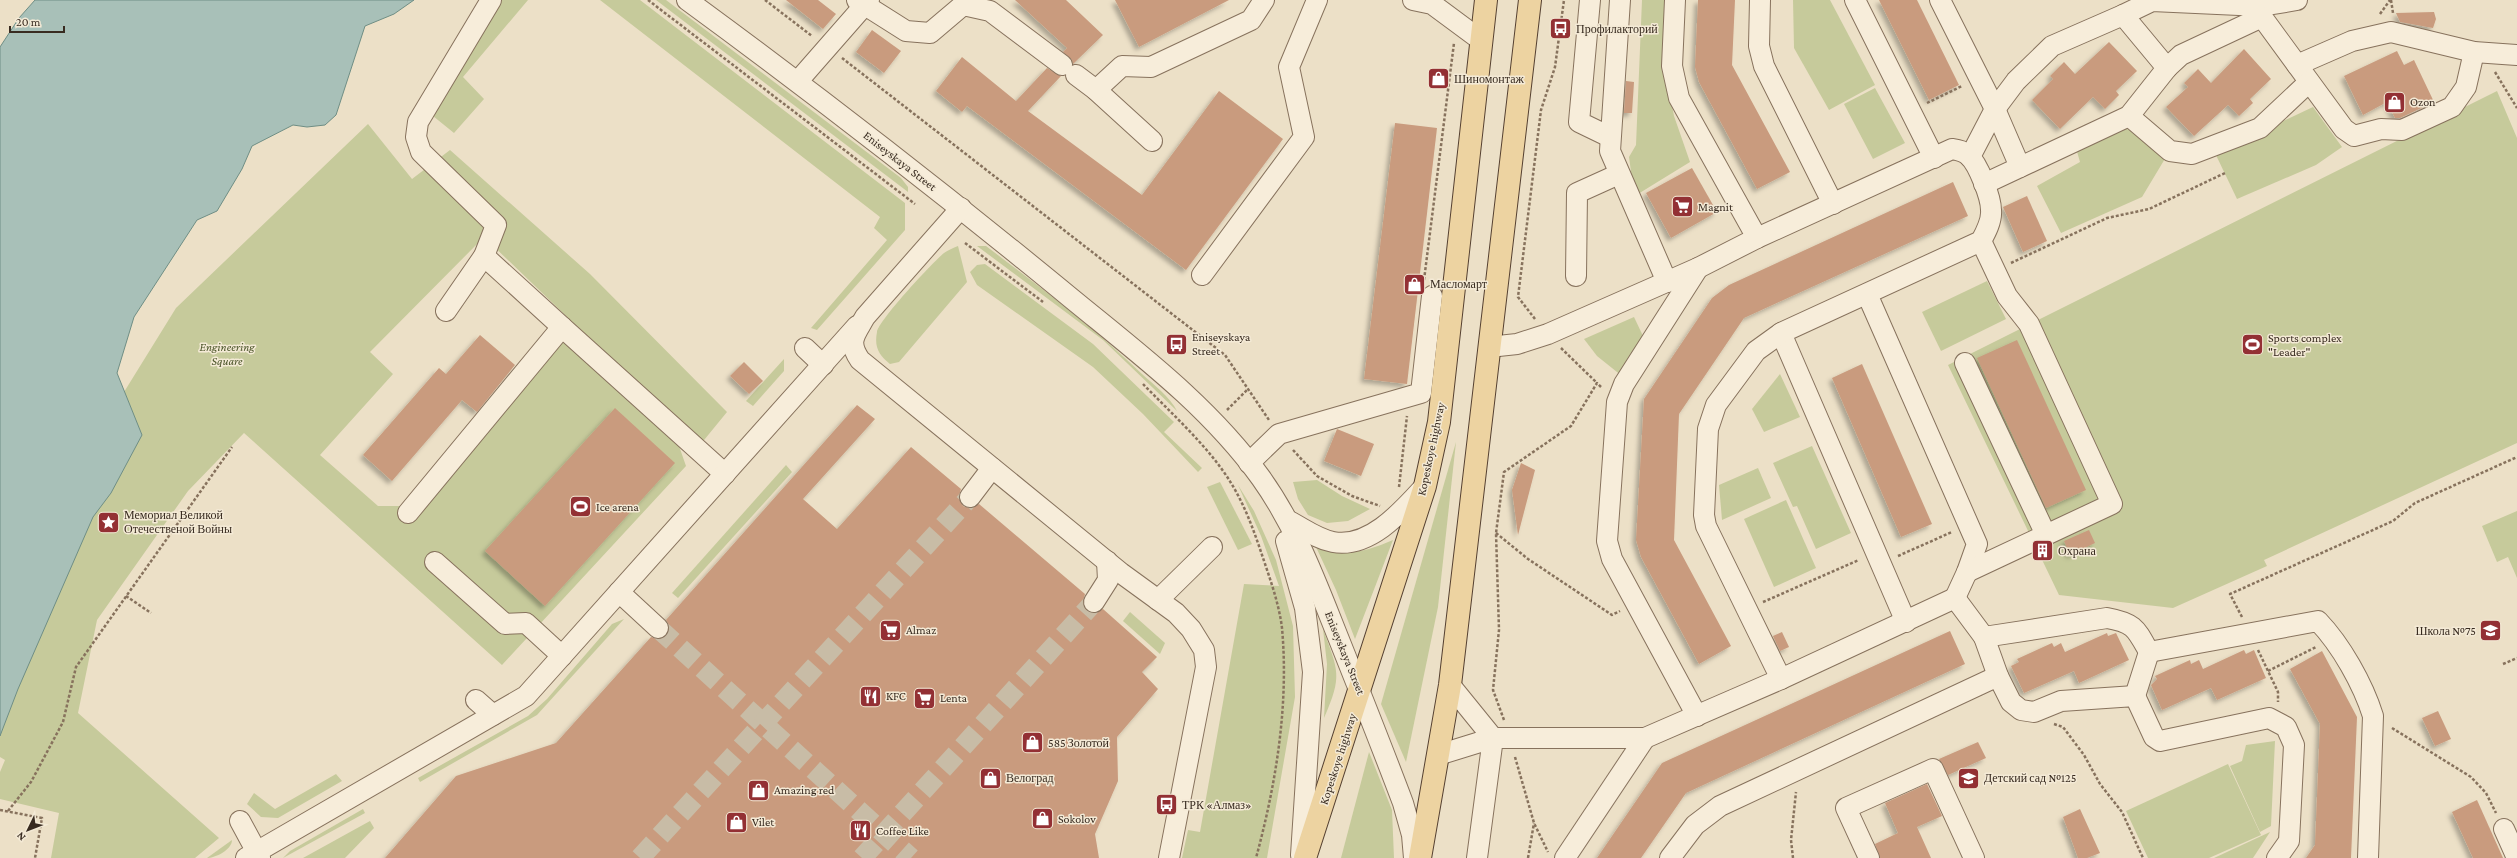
<svg xmlns="http://www.w3.org/2000/svg" width="2517" height="858" font-family="'Crimson Pro',serif">
	<style>
		.green { fill: #c6ca9b }
		.water { fill: #a8c0b8; stroke: #6f8e85 }
		.building { fill: #c99b7e; filter: url(#shadow) }
		.lines { fill: none; stroke-linecap: round; stroke-linejoin: round }
		.minor-tunnel { stroke: #c8bca6; stroke-width: 20; stroke-dasharray: 20 10; stroke-linecap: butt }
		.minor-casing { stroke: #87725d; stroke-width: 22 }
		.major-casing { stroke: #554031; stroke-width: 24 }
		.path { stroke: #87725d; stroke-width: 2.5; stroke-dasharray: 3 2; stroke-linecap: butt }
		.minor { stroke: #f7edda; stroke-width: 20 }
		.major { stroke: #edd3a1; stroke-width: 22 }
		.labels { text-anchor: middle; dominant-baseline: central; stroke-width: 3; stroke-linejoin: round; paint-order: stroke }
		.poi-label { font-size: 12px; fill: #382b20; stroke: #f4ead6; text-anchor: start }
		.street-label { font-size: 12px; fill: #382b20; stroke: #f4ead6 }
		.park-label { font-size: 12px; font-style: italic; fill: #4a5428; stroke: #f4ead6 }
	</style>
	<defs>
		<filter id="shadow"><feDropShadow dx="-3.5" dy="3.5" stdDeviation="2" flood-color="#0004"/></filter>
	</defs>
	<rect width="100%" height="100%" fill="#ece0c7"/>
	<g class="green">
		<polygon points="502,0 528,0 463,77 484,99 454,133 433,116"/>
		<polygon points="600,0 640,0 905,203 905,230 817,330 811,328 887,240 874,228 880,217"/>
		<polygon points="656,0 666,0 901,178 908,187 908,192"/>
		<polygon points="1642,0 1670,0 1664,63 1674,116 1690,162 1638,194 1633,186 1629,157 1636,145"/>
		<polygon points="1793,0 1830,0 1875,85 1829,110 1794,48"/>
		<polygon points="1875,88 1905,143 1873,159 1844,104"/>
		<polygon points="2497,91 2517,138 2517,443 2264,560 2267,566 2173,608 2059,595 1948,365"/>
		<polygon points="2313,107 2342,147 2316,165 2237,199 2215,153"/>
		<polygon points="368,124 412,179 450,150 590,274 727,412 700,445 484,237 370,352 393,374 320,455 378,506 421,506 562,340 679,446 686,466 502,665 244,433 188,491 97,620 78,713 219,838 195,858 51,858 59,813 0,799 0,772 5,760 0,757 0,616 17,565 176,308"/>
		<path d="M2120 128C2138 129 2152 146 2166 157L2142 197 2061 233 2037 186 2080 162 2076 148Z"/>
		<path d="M958 246 967 282 899 362 890 364C879 355 874 347 877 332 879 320 932 263 944 253 948 250 953 248 958 246Z"/>
		<path d="M977 246H986C1040 287 1093 327 1142 374 1153 384 1170 397 1177 411L1103 340Z"/>
		<polygon points="985,264 1093,344 1174,422 1164,432 1202,468 1198,472 1143,414 1093,367 977,285 970,272 977,265"/>
		<polygon points="1987,281 2006,319 1941,351 1922,312"/>
		<polygon points="1634,317 1643,336 1622,376 1597,356 1584,339"/>
		<polygon points="784,359 784,371 753,406 746,401"/>
		<polygon points="1780,374 1800,417 1764,432 1752,409"/>
		<polygon points="1456,442 1438,607 1406,762 1381,704"/>
		<polygon points="1812,446 1851,533 1816,549 1797,506 1793,507 1773,463"/>
		<polygon points="786,465 792,472 678,598 672,593"/>
		<polygon points="1758,468 1771,498 1722,520 1719,485"/>
		<polygon points="1317,480 1342,496 1370,509 1348,521 1327,523 1308,515 1298,499 1293,482"/>
		<polygon points="1220,482 1252,544 1238,550 1207,487"/>
		<polygon points="1238,485 1254,511 1276,560 1293,626 1295,697 1267,858 1182,858 1188,830 1200,832 1244,584 1279,586 1261,536"/>
		<polygon points="1786,500 1816,568 1774,587 1744,519"/>
		<polygon points="2517,511 2517,578 2508,557 2497,562 2482,526"/>
		<path d="M1393 540 1355 639 1336 590 1316 547C1343 558 1368 551 1393 540Z"/>
		<polygon points="1130,612 1165,643 1160,654 1123,621"/>
		<polygon points="624,619 537,715 420,782 418,778 528,716 547,699 612,624"/>
		<path d="M1323 629C1338 671 1343 675 1324 718L1327 664Z"/>
		<polygon points="2275,741 2271,826 2260,832 2230,766 2242,761 2246,745"/>
		<polygon points="1369,752 1392,810 1394,858 1341,858"/>
		<polygon points="2228,764 2261,835 2209,858 2148,858 2126,811"/>
		<polygon points="336,774 342,781 278,818 261,817 247,804 254,793 275,809"/>
		<polygon points="363,809 365,813 283,858 290,851"/>
		<polygon points="370,821 374,828 345,858 303,858"/>
		<polygon points="2270,832 2253,858 2214,858"/>
		<path d="M232 840C232 850 215 858 207 858Z"/>
	</g>
	<polygon class="water" points="35,0 414,0 394,14 365,26 336,115 325,125 307,127 293,125 252,146 242,169 217,211 197,220 134,317 117,373 142,435 111,493 93,517 18,689 0,736 0,47 19,18"/>
	<g class="building">
		<polygon points="786,0 818,0 836,14 823,29"/>
		<polygon points="1015,0 1066,0 1103,35 1073,64 1072,60 1063,52 1067,48"/>
		<polygon points="1115,0 1229,0 1139,47"/>
		<polygon points="1698,0 1735,0 1732,65 1790,172 1757,189 1699,82 1695,67"/>
		<polygon points="1879,0 1917,0 1959,85 1929,100"/>
		<polygon points="2434,12 2436,19 2433,28 2400,22 2396,13"/>
		<polygon points="872,30 901,51 884,73 856,52"/>
		<polygon points="2109,42 2137,71 2116,91 2119,95 2105,109 2093,97 2060,129 2032,100 2053,79 2050,76 2064,62 2075,74"/>
		<polygon points="2244,49 2271,79 2250,99 2253,103 2239,116 2228,105 2194,136 2166,107 2188,87 2184,83 2198,69 2211,83"/>
		<polygon points="2397,51 2404,65 2414,60 2434,102 2400,118 2395,118 2387,102 2363,115 2344,76"/>
		<polygon points="962,57 1016,101 1047,68 1061,76 1028,111 1142,195 1219,91 1283,139 1186,270 967,106 962,112 936,91"/>
		<polygon points="1626,81 1634,82 1632,113 1624,113"/>
		<polygon points="1395,123 1437,128 1407,384 1364,379"/>
		<polygon points="1692,168 1717,212 1671,238 1646,193"/>
		<polygon points="1953,182 1968,216 1744,318 1679,414 1674,540 1731,646 1699,664 1641,557 1636,540 1644,399 1712,298 1729,285"/>
		<polygon points="2027,196 2047,241 2023,252 2003,207"/>
		<polygon points="480,335 515,365 477,412 462,400 392,481 363,455 439,368 446,374"/>
		<polygon points="2017,340 2086,490 2046,508 1977,358"/>
		<polygon points="744,362 763,381 749,394 730,376"/>
		<polygon points="1862,364 1932,524 1901,537 1832,378"/>
		<polygon points="857,405 875,419 803,499 837,529 911,447 961,489 959,496 963,506 969,508 979,504 1085,594 1083,602 1088,611 1094,613 1103,609 1157,657 1142,672 1158,689 1117,737 1118,781 1095,834 1099,858 385,858 456,776 556,743 651,637 661,639 667,635 669,625 666,620"/>
		<polygon points="615,408 675,463 545,606 485,551"/>
		<polygon points="1337,429 1374,444 1361,476 1324,461"/>
		<polygon points="1521,463 1535,470 1518,535 1512,490"/>
		<polygon points="2089,530 2095,543 2070,555 2064,541"/>
		<polygon points="1950,631 1965,664 1686,793 1641,858 1597,858 1662,763"/>
		<polygon points="1782,632 1789,647 1780,651 1773,636"/>
		<polygon points="2107,633 2108,636 2116,633 2129,660 2079,683 2074,671 2024,693 2011,666 2019,662 2017,659 2052,643 2054,647 2061,643 2065,652"/>
		<polygon points="2244,650 2246,654 2254,650 2266,678 2217,700 2211,688 2162,710 2151,685 2157,679 2155,676 2190,660 2191,664 2199,660 2203,669"/>
		<polygon points="2322,651 2357,717 2351,858 2306,858 2315,845 2320,724 2290,669"/>
		<polygon points="2438,711 2451,739 2435,746 2422,718"/>
		<polygon points="1978,742 1986,758 1948,775 1939,759"/>
		<polygon points="1927,784 1942,816 1917,827 1931,858 1880,858 1875,844 1898,833 1885,803"/>
		<polygon points="2477,800 2503,858 2473,858 2452,812"/>
		<polygon points="2080,809 2100,853 2087,858 2078,858 2063,817"/>
	</g>
	<g class="lines">
		<g class="minor-tunnel">
			<polyline points="658,628 911,858"/>
			<polyline points="640,858 970,497"/>
			<polyline points="862,858 1094,602"/>
		</g>
		<defs>
			<g id="minor">
				<path d="M687 0C814 93 938 189 1060 289 1131 348 1206 402 1261 478 1296 527 1316 582 1338 637 1360 692 1382 747 1403 803L1412 835 1414 858"/>
				<polyline points="857,0 906,31 930,33 963,5 990,11 1062,65"/>
				<polyline points="1413,0 1432,4 1482,41"/>
				<polyline points="1590,0 1579,122 1610,137"/>
				<polyline points="1620,0 1610,151 1667,282"/>
				<polyline points="1675,0 1672,66 1679,98 1757,238"/>
				<polyline points="1760,0 1759,46 1764,66 1833,204"/>
				<polyline points="1855,0 1934,158"/>
				<polyline points="1940,0 1995,109 2020,167"/>
				<polyline points="2261,6 2262,17 2344,129 2354,136 2381,129 2402,130 2452,107 2466,87 2474,52"/>
				<polyline points="2123,15 2167,68"/>
				<polyline points="2297,65 2352,41 2391,32 2474,52 2517,55"/>
				<polyline points="1076,75 1096,90 1152,141"/>
				<polyline points="798,81 869,0"/>
				<polyline points="1096,90 1122,66 1151,67 1251,20 1264,0"/>
				<polyline points="2129,116 2170,151 2192,154 2260,128 2309,82"/>
				<polyline points="1970,157 1995,109 2016,81 2052,46 2123,15 2152,1 2261,6 2297,0"/>
				<polyline points="1984,184 2129,116 2167,68 2181,55 2262,17"/>
				<path d="M961 208 865 317C855 335 847 341 860 360L1121 573 1176 613 1191 629 1204 650 1206 667 1169 858"/>
				<polyline points="484,256 562,327"/>
				<polyline points="1202,275 1304,137 1289,67 1317,0"/>
				<polyline points="1576,276 1577,193 1619,174"/>
				<polyline points="1867,294 1977,544 1967,572 1955,598"/>
				<polyline points="446,311 484,256 496,225 421,152 416,137 418,122 491,0"/>
				<polyline points="1781,333 1906,622"/>
				<path d="M1489 347 1517 344 1548 334 1698 268 1757 238 1952 149C1959 150 1964 151 1969 156 1978 164 1991 197 1991 210 1992 221 1986 232 1981 241L1781 333 1756 351 1716 405 1708 429 1704 515 1706 526 1781 679"/>
				<polyline points="805,348 823,365"/>
				<polyline points="1965,363 2046,535"/>
				<polyline points="1249,463 1279,434 1421,393 1432,296"/>
				<polyline points="970,497 992,468"/>
				<polyline points="408,513 562,327 725,474"/>
				<path d="M1289 521C1303 528 1317 539 1333 542 1370 549 1403 510 1425 486"/>
				<polyline points="1286,541 1305,608 1313,672 1301,855"/>
				<polyline points="435,562 505,624 526,623 562,656"/>
				<polyline points="1967,572 2112,504 2029,324 2007,296 1981,241"/>
				<polyline points="619,592 658,628"/>
				<polyline points="1158,600 1212,547"/>
				<polyline points="1094,602 1108,580 1107,561"/>
				<polyline points="1984,637 1998,676"/>
				<polyline points="2135,696 2149,652"/>
				<polyline points="476,700 493,715"/>
				<polyline points="1697,716 1612,559 1607,541 1617,402 1624,384 1698,268"/>
				<polyline points="1438,755 1493,738 1450,685"/>
				<polyline points="240,821 260,858"/>
				<polyline points="2504,829 2517,858"/>
				<polyline points="246,858 526,696 857,326"/>
				<path d="M1477 858 1493 738H1645L1781 679 1955 598 1984 637 2107 618C2135 623 2136 629 2149 652L2318 621C2341 645 2363 684 2373 716L2368 858"/>
				<polyline points="1565,858 1645,738"/>
				<polyline points="1670,858 1695,825 1720,806 1998,676 2011,702 2021,710 2034,712 2061,701 2135,696 2154,737 2160,741 2269,718 2286,727 2294,745 2289,841 2277,858"/>
				<polyline points="1869,858 1846,808 1933,769 1974,858"/>
			</g>
			<g id="major">
				<polyline points="1305,858 1425,486 1439,422 1486,0"/>
				<polyline points="1420,858 1450,685 1530,0"/>
			</g>
		</defs>
		<use href="#minor" class="minor-casing"/>
		<use href="#major" class="major-casing"/>
		<g class="path">
			<polyline points="648,0 915,204"/>
			<polyline points="765,0 812,36"/>
			<polyline points="2391,0 2393,13"/>
			<polyline points="2380,14 2390,0"/>
			<polyline points="842,58 1225,355 1269,420"/>
			<polyline points="2495,72 2517,108"/>
			<polyline points="1927,103 1962,86"/>
			<polyline points="965,243 1043,302"/>
			<polyline points="2011,263 2107,218 2149,209 2225,173"/>
			<polyline points="1424,280 1454,43"/>
			<polyline points="1535,319 1518,297 1541,110 1555,67 1564,0"/>
			<polyline points="1561,348 1597,383"/>
			<path d="M1143 384C1171 413 1210 448 1231 483 1244 504 1253 528 1261 552 1269 576 1279 603 1282 628 1289 705 1276 784 1256 858"/>
			<polyline points="1227,410 1248,389"/>
			<polyline points="1293,450 1317,476 1352,496 1380,506"/>
			<polyline points="1399,487 1407,416"/>
			<polyline points="1496,533 1528,559 1612,615 1620,611"/>
			<polyline points="1898,556 1952,532"/>
			<polyline points="126,596 151,613"/>
			<polyline points="1763,602 1859,560"/>
			<polyline points="2242,617 2230,594 2393,521 2415,503 2517,457"/>
			<polyline points="2258,650 2278,692 2278,702"/>
			<polyline points="2503,664 2517,658"/>
			<polyline points="2268,671 2316,647"/>
			<polyline points="1504,720 1493,690 1499,630 1496,533 1504,472 1571,426 1597,383 1602,388"/>
			<polyline points="2054,724 2063,727 2084,755 2100,784 2122,812 2143,858"/>
			<polyline points="2392,728 2471,777 2486,793 2496,813"/>
			<polyline points="1515,757 1534,823 1548,852"/>
			<polyline points="0,810 42,818 35,858"/>
			<polyline points="8,811 31,782 63,722 76,667 232,447"/>
			<polyline points="1528,858 1534,823"/>
			<polyline points="1793,858 1791,840 1796,792"/>
		</g>
		<use href="#minor" class="minor"/>
		<use href="#major" class="major"/>
	</g>
	<defs>
		<symbol id="bus-square" viewBox="-11 -11 22 22"><rect x="-9" y="-9" width="18" height="18" rx="4" fill="#933034" stroke="#f4ead6"/><path d="M-5-6H5V4H4V6H2V4H-2V6H-4V4H-5ZM-3.5-4V0h7V-4ZM-3.5 1.2v1.5H-2V1.2ZM2 1.2v1.5H3.5V1.2Z" fill="#fff"/></symbol>
		<symbol id="shop-square" viewBox="-11 -11 22 22"><rect x="-9" y="-9" width="18" height="18" rx="4" fill="#933034" stroke="#f4ead6"/><path d="M-5-2.5h2.3a2.7 3.5 0 0 1 5.4 0H5L5.5 6h-11ZM-1.5-2.5h3a1.5 2.3 0 0 0-3 0Z" fill="#fff"/></symbol>
		<symbol id="supermarket-square" viewBox="-11 -11 22 22"><rect x="-9" y="-9" width="18" height="18" rx="4" fill="#933034" stroke="#f4ead6"/><path d="M-6-5.5h2.5l.6 2H6L4.5 2H-2.5L-4.4-4H-6ZM-1.5 3.2a1.3 1.3 0 1 0 .1 0ZM3 3.2a1.3 1.3 0 1 0 .1 0Z" fill="#fff"/></symbol>
		<symbol id="stadium-square" viewBox="-11 -11 22 22"><rect x="-9" y="-9" width="18" height="18" rx="4" fill="#933034" stroke="#f4ead6"/><path d="M0-5a6.5 5 0 1 0 0 10a6.5 5 0 1 0 0-10ZM-3.5-1.8h7v3.6h-7Z" fill="#fff"/></symbol>
		<symbol id="sight-square" viewBox="-11 -11 22 22"><rect x="-9" y="-9" width="18" height="18" rx="4" fill="#933034" stroke="#f4ead6"/><path d="M0-6L1.8-2.2L6-1.7L2.9 1.2L3.7 5.4L0 3.3L-3.7 5.4L-2.9 1.2L-6-1.7L-1.8-2.2Z" fill="#fff"/></symbol>
		<symbol id="building-square" viewBox="-11 -11 22 22"><rect x="-9" y="-9" width="18" height="18" rx="4" fill="#933034" stroke="#f4ead6"/><path d="M-4-6H4V6H1V3H-1V6H-4ZM-2.5-4.3h1.7v1.8h-1.7ZM.8-4.3h1.7v1.8H.8ZM-2.5-1h1.7V.8h-1.7ZM.8-1h1.7V.8H.8Z" fill="#fff"/></symbol>
		<symbol id="school-square" viewBox="-11 -11 22 22"><rect x="-9" y="-9" width="18" height="18" rx="4" fill="#933034" stroke="#f4ead6"/><path d="M0-5L7-2L0 1L-7-2ZM-4 1L0 2.5L4 1V4Q0 6-4 4Z" fill="#fff"/></symbol>
		<symbol id="restaurant-square" viewBox="-11 -11 22 22"><rect x="-9" y="-9" width="18" height="18" rx="4" fill="#933034" stroke="#f4ead6"/><path d="M-5-6h1v4h1v-4h1v4h1v-4h1v5L-1.5 .5V6h-2V.5L-5-1ZM5-6V6H3V1.5H1.5Q1.5-4 5-6Z" fill="#fff"/></symbol>
	</defs>
	<g fill-rule="evenodd">
		<use href="#bus-square" x="1548" y="16" width="25" height="25"/>
		<use href="#shop-square" x="1426" y="66" width="25" height="25"/>
		<use href="#shop-square" x="2382" y="90" width="25" height="25"/>
		<use href="#supermarket-square" x="1670" y="194" width="25" height="25"/>
		<use href="#shop-square" x="1402" y="272" width="25" height="25"/>
		<use href="#bus-square" x="1164" y="332" width="25" height="25"/>
		<use href="#stadium-square" x="2240" y="332" width="25" height="25"/>
		<use href="#stadium-square" x="568" y="494" width="25" height="25"/>
		<use href="#sight-square" x="96" y="510" width="25" height="25"/>
		<use href="#building-square" x="2030" y="538" width="25" height="25"/>
		<use href="#supermarket-square" x="878" y="618" width="25" height="25"/>
		<use href="#school-square" x="2478" y="618" width="25" height="25"/>
		<use href="#restaurant-square" x="858" y="684" width="25" height="25"/>
		<use href="#supermarket-square" x="912" y="686" width="25" height="25"/>
		<use href="#shop-square" x="1020" y="730" width="25" height="25"/>
		<use href="#shop-square" x="978" y="766" width="25" height="25"/>
		<use href="#school-square" x="1956" y="766" width="25" height="25"/>
		<use href="#shop-square" x="746" y="778" width="25" height="25"/>
		<use href="#bus-square" x="1154" y="792" width="25" height="25"/>
		<use href="#shop-square" x="1030" y="806" width="25" height="25"/>
		<use href="#shop-square" x="724" y="810" width="25" height="25"/>
		<use href="#restaurant-square" x="848" y="818" width="25" height="25"/>
	</g>
	<g class="labels">
		<g class="poi-label">
			<text x="1576" y="29">Профилакторий</text>
			<text x="1454" y="79">Шиномонтаж</text>
			<text x="2410" y="102">Ozon</text>
			<text x="1698" y="207">Magnit</text>
			<text x="1430" y="284">Масломарт</text>
			<text x="1192" y="337">Eniseyskaya<tspan x="1192" dy="14">Street</tspan></text>
			<text x="2268" y="338">Sports complex<tspan x="2268" dy="14">"Leader"</tspan></text>
			<text x="596" y="507">Ice arena</text>
			<text x="124" y="515">Мемориал Великой<tspan x="124" dy="14">Отечественой Войны</tspan></text>
			<text x="2058" y="551">Охрана</text>
			<text x="906" y="630">Almaz</text>
			<text x="2476" y="631" text-anchor="end">Школа №75</text>
			<text x="886" y="696">KFC</text>
			<text x="940" y="698">Lenta</text>
			<text x="1048" y="743">585 Золотой</text>
			<text x="1006" y="778">Велоград</text>
			<text x="1984" y="778">Детский сад №125</text>
			<text x="774" y="790">Amazing red</text>
			<text x="1182" y="805">ТРК «Алмаз»</text>
			<text x="1058" y="819">Sokolov</text>
			<text x="752" y="822">Vilet</text>
			<text x="876" y="831">Coffee Like</text>
		</g>
		<g class="street-label">
			<text transform="translate(900 161) rotate(38)">Eniseyskaya Street</text>
			<text transform="translate(1431 449) rotate(-78)">Kopeskoye highway</text>
			<text transform="translate(1345 653) rotate(68)">Eniseyskaya Street</text>
			<text transform="translate(1338 759) rotate(-72)">Kopeskoye highway</text>
		</g>
		<g class="park-label">
			<text x="227" y="347">Engineering<tspan x="227" dy="14">Square</tspan></text>
		</g>
	</g>
	<g transform="translate(28 830) rotate(227)" stroke="#f4ead6" stroke-width="3" paint-order="stroke">
	<path d="M0-3L7 15L0 10L-7 15Z" fill="#382b20"/>
	<text y="-6" font-size="11" font-weight="bold" text-anchor="middle" fill="#382b20">N</text>
	</g>
	<path d="M10 26v6h54v-6" fill="none" stroke="#382b20" stroke-width="2"/>
	<text x="16" y="26" font-size="12" fill="#382b20" stroke="#f4ead6" stroke-width="3" paint-order="stroke">20 m</text>
</svg>
